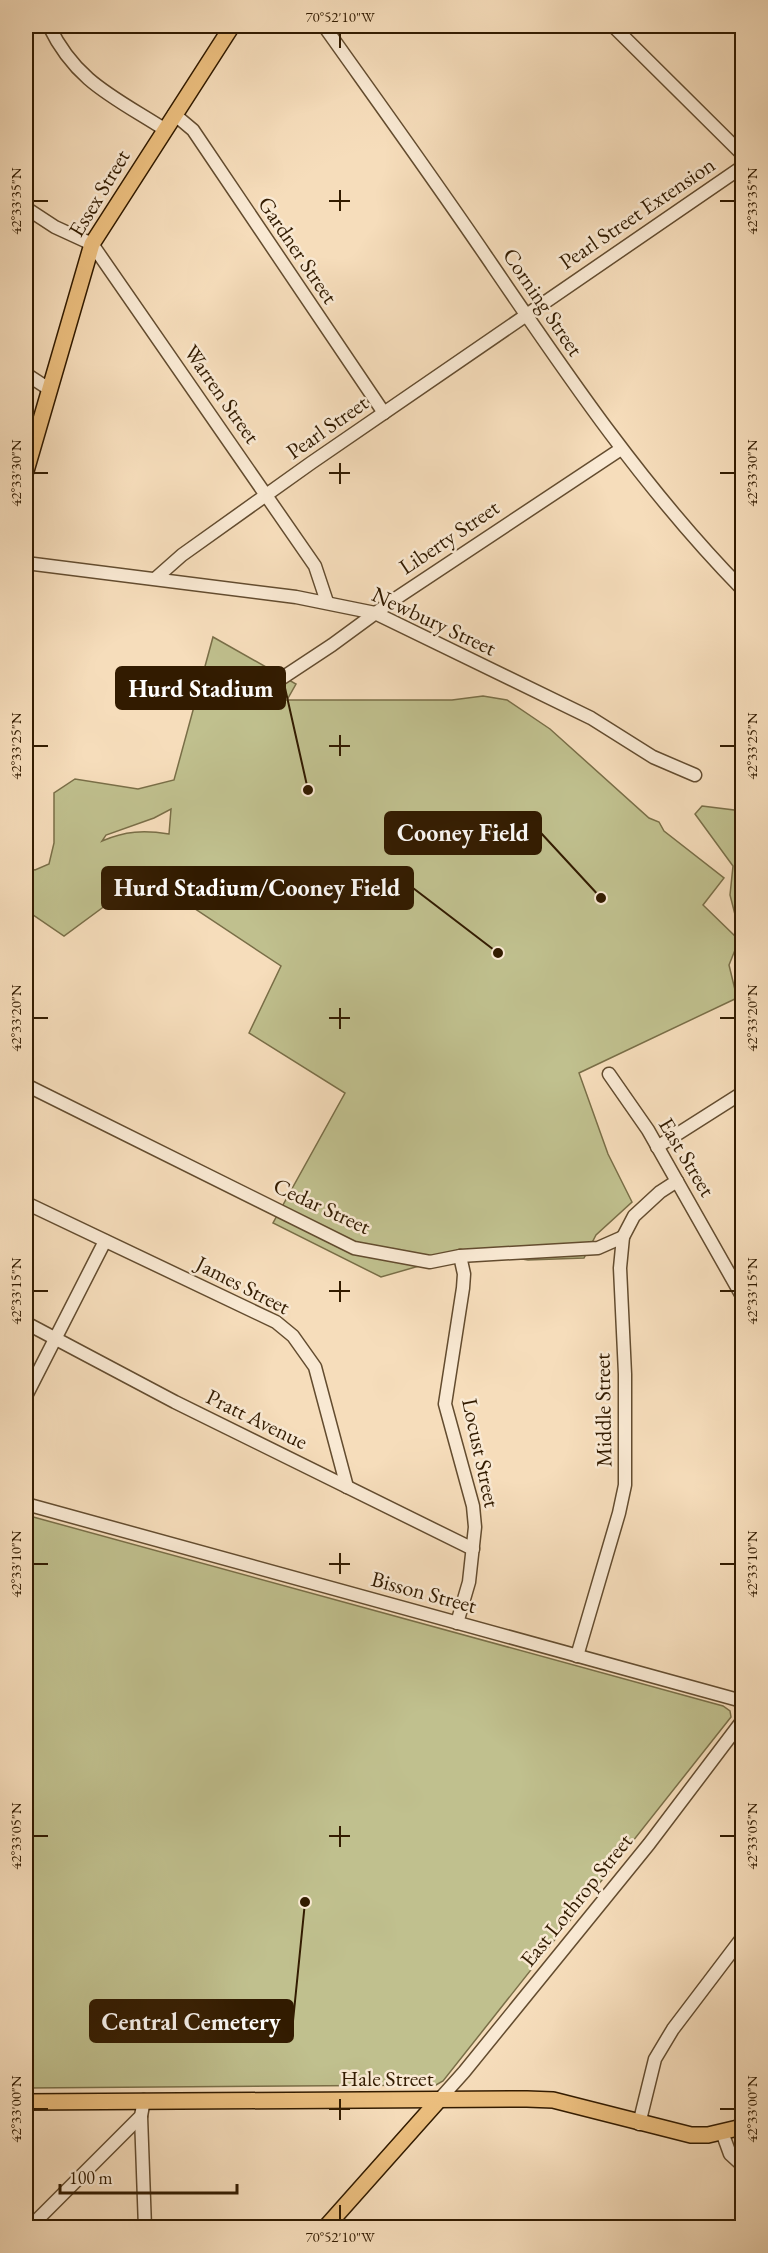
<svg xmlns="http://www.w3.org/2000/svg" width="768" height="2253" font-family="'EB Garamond',serif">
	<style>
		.green { fill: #c0c08e; stroke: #796e47; stroke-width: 1.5; fill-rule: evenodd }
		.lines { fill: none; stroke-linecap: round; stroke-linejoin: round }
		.minor-casing { stroke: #634c2f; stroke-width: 15 }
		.major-casing { stroke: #321b00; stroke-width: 18 }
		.minor { stroke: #f9e9d3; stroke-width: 12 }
		.major { stroke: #ebbe7e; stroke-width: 15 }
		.ticks { fill: none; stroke: #321b00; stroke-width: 2 }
		.labels { text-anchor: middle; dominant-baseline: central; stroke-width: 5; stroke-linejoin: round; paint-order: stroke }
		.street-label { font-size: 22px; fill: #321b00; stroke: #f9e9d3 }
		.leader { fill: none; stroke: #321b00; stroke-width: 2 }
		.callout-dot { fill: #321b00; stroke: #f9e9d3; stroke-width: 2 }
		.callout { fill: #321b00; stroke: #321b00; stroke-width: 2 }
		.callout-label { font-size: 24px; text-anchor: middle; font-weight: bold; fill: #fff }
		.neatline { fill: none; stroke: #321b00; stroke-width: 2 }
		.ticks-label { font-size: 15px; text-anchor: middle; fill: #321b00 }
	</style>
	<rect width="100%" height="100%" fill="#f6ddbb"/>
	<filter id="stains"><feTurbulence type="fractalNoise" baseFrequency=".00333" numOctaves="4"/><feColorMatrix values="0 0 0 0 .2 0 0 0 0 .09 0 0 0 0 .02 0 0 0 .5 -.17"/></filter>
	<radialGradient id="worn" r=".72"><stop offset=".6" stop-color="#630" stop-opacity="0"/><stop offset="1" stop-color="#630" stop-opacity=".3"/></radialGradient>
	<g class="green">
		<path d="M213 637 296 684 287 700H452L483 696 507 700 550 729 649 818 659 822 664 831 724 878 703 905 739 940 729 965 737 998 579 1073 608 1154 632 1202 596 1235 584 1258 528 1260 471 1251 381 1277 273 1223 345 1093 249 1033 281 966 162 887 140 880 64 936 26 910V868L35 870 49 864 54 843V793L75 779 138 789 174 780ZM171 809 169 834C144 830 125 831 102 841L106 835 154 818Z"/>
		<polygon points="702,806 742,811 742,942 730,895 733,866 695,814"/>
		<polygon points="26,1515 723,1706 730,1711 731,1717 443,2081 436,2085 26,2088"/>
	</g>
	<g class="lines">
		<defs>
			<g id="minor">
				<path d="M49 26C76 82 114 97 164 129"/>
				<path d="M324 26C378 102 433 178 486 256 565 372 643 488 742 589"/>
				<polyline points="613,26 742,154"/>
				<polyline points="174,114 193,130 384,413"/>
				<polyline points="26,208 55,227 92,244 315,566 327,602"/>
				<polyline points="26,374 49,389"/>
				<polyline points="26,563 296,597 375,613 591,718 653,757 695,775"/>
				<polyline points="156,578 182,555 311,463 742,167"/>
				<polyline points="273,684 332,645 392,601 621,449"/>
				<polyline points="609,1074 648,1130 742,1296"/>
				<polyline points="26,1085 354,1248 430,1262 460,1256 598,1248 623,1237"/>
				<polyline points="657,1147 742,1093"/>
				<polyline points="26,1203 276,1322 293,1336 315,1367 347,1487"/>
				<polyline points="26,1323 175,1402 473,1549"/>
				<polyline points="26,1396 105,1241"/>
				<polyline points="26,1504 742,1701"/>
				<polyline points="457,1623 469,1582 475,1527 473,1506 445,1404 463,1288 464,1274 460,1256"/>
				<polyline points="577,1656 619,1513 625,1485 625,1374 620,1268 623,1237 634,1216 660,1192 677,1181"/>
				<polyline points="438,2101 464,2072 649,1844 742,1721"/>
				<polyline points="141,2116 145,2228"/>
				<polyline points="639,2124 655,2059 673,2029 742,1938"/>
				<polyline points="722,2132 730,2154 742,2165"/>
				<polyline points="29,2228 141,2116 144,2100"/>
			</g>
			<g id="major">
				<polyline points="26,471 92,244 232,26"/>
				<polyline points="26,2102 527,2099 553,2100 691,2135 708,2135 742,2127"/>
				<polyline points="325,2228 438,2101"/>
			</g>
		</defs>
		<use href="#minor" class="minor-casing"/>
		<use href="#major" class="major-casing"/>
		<use href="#minor" class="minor"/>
		<use href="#major" class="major"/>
	</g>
	<path class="ticks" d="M340 33V48M340 190V211M33 201H48M329 201H350M720 201H735M340 463V484M33 473H48M329 473H350M720 473H735M340 735V756M33 746H48M329 746H350M720 746H735M340 1008V1029M33 1018H48M329 1018H350M720 1018H735M340 1281V1302M33 1291H48M329 1291H350M720 1291H735M340 1553V1574M33 1564H48M329 1564H350M720 1564H735M340 1826V1847M33 1836H48M329 1836H350M720 1836H735M340 2099V2120M33 2109H48M329 2109H350M720 2109H735M340 2205V2220"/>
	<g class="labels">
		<g class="street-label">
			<text transform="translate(99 193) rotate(-59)">Essex Street</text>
			<text transform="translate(637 213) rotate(-34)">Pearl Street Extension</text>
			<text transform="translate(298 250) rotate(56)">Gardner Street</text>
			<text transform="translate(543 302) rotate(56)">Corning Street</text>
			<text transform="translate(222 394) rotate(55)">Warren Street</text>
			<text transform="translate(327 427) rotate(-35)">Pearl Street</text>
			<text transform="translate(449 537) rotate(-34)">Liberty Street</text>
			<text transform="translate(434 621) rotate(25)">Newbury Street</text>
			<text transform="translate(687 1157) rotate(59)">East Street</text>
			<text transform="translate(322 1206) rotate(25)">Cedar Street</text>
			<text transform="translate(243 1285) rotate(27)">James Street</text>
			<text transform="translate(603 1410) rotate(-91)">Middle Street</text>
			<text transform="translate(257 1419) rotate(26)">Pratt Avenue</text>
			<text transform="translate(481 1453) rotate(78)">Locust Street</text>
			<text transform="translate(424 1592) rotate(15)">Bisson Street</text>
			<text transform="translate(576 1900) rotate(-51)">East Lothrop Street</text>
			<text x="387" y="2078">Hale Street</text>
		</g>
	</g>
	<path class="leader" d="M308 790L285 688M601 898L541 833M498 953L413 888M305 1902L293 2021"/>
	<g class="callout-dot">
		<circle cx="308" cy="790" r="6"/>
		<circle cx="601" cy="898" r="6"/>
		<circle cx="498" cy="953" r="6"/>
		<circle cx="305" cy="1902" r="6"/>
	</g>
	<g class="callout">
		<rect x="116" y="667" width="169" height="42" rx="6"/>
		<rect x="385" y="812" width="156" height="42" rx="6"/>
		<rect x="102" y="867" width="311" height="42" rx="6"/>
		<rect x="90" y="2000" width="203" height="42" rx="6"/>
	</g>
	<g class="callout-label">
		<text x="201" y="697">Hurd Stadium</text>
		<text x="463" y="841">Cooney Field</text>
		<text x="257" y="896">Hurd Stadium/Cooney Field</text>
		<text x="191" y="2030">Central Cemetery</text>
	</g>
	<rect width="768" height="2253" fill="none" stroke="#f6ddbb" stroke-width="66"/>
	<path d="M60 2184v9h177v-9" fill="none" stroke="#321b00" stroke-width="3"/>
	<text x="69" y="2184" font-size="18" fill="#321b00" stroke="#f9e9d3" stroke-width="4.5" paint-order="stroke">100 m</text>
	<rect x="33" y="33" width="702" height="2187" class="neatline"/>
	<g class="ticks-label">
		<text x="340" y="22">70°52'10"W</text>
		<text transform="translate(16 201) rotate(-90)" y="5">42°33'35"N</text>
		<text transform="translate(752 201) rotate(-90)" y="5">42°33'35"N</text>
		<text transform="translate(16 473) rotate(-90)" y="5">42°33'30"N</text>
		<text transform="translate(752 473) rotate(-90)" y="5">42°33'30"N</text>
		<text transform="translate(16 746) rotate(-90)" y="5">42°33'25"N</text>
		<text transform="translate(752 746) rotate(-90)" y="5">42°33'25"N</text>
		<text transform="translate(16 1018) rotate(-90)" y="5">42°33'20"N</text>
		<text transform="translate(752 1018) rotate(-90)" y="5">42°33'20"N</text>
		<text transform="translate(16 1291) rotate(-90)" y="5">42°33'15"N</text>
		<text transform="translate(752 1291) rotate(-90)" y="5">42°33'15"N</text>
		<text transform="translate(16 1564) rotate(-90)" y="5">42°33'10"N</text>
		<text transform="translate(752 1564) rotate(-90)" y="5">42°33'10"N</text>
		<text transform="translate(16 1836) rotate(-90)" y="5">42°33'05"N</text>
		<text transform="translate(752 1836) rotate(-90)" y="5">42°33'05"N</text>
		<text transform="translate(16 2109) rotate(-90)" y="5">42°33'00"N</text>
		<text transform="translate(752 2109) rotate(-90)" y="5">42°33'00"N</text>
		<text x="340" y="2242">70°52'10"W</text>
	</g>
	<rect width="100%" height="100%" filter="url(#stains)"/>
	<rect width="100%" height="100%" fill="url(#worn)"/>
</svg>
